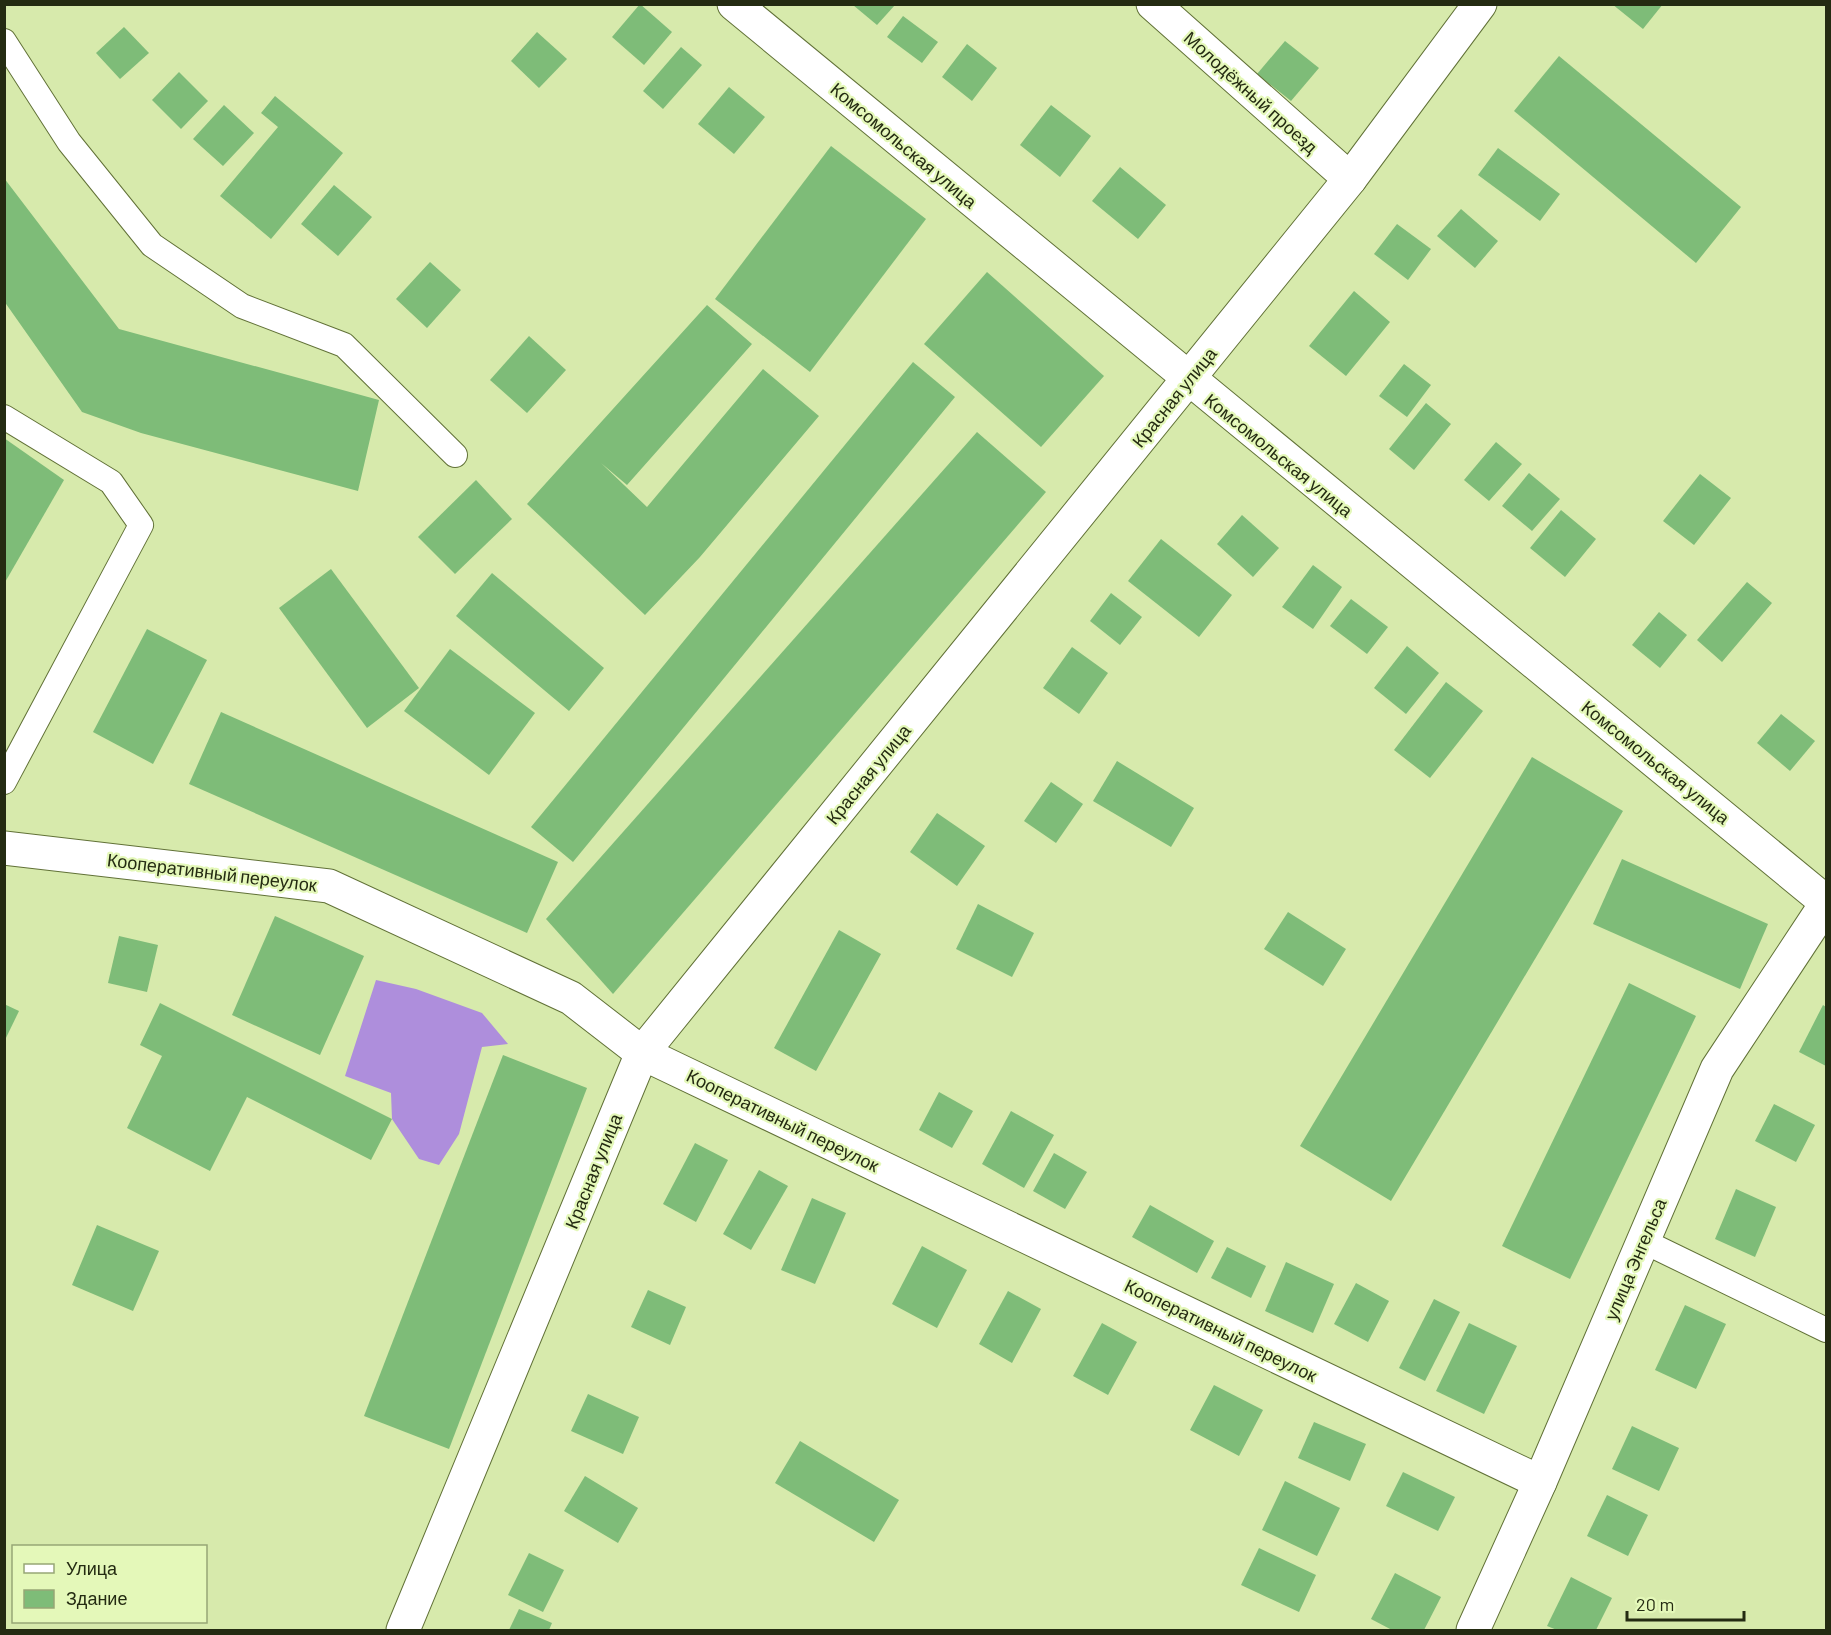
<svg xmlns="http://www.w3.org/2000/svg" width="1831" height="1635" font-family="Barlow,sans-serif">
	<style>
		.forest { fill: #ae8edc }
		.building { fill: #7ebc78 }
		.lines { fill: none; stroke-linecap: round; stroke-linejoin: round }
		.service-casing { stroke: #617137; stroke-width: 26 }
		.minor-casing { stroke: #617137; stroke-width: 35 }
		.tertiary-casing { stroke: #617137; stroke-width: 35 }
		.service { stroke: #fff; stroke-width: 24 }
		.minor { stroke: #fff; stroke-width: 33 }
		.tertiary { stroke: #fff; stroke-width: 33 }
		.labels { text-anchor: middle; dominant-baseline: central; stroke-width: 4.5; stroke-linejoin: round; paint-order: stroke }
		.street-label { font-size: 18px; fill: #242b12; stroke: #e4f8b9 }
	</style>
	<rect width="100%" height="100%" fill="#d7eaac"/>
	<polygon class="forest" points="376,980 416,989 482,1013 508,1044 482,1047 459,1134 439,1165 419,1159 392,1119 391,1093 345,1076"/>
	<g class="building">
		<polygon points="640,4 672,32 644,65 612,37"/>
		<polygon points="1612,4 1663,4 1643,29"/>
		<polygon points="853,5 895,5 877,25"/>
		<polygon points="903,16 938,42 922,63 887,37"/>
		<polygon points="124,27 149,53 120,79 96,53"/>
		<polygon points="537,32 567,59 539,88 511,61"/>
		<polygon points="1285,41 1319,68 1291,101 1257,74"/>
		<polygon points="967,44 997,68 972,101 942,77"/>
		<polygon points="681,47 702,65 663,109 643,91"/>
		<polygon points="1559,56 1741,207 1696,263 1514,111"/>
		<polygon points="179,72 208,101 181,129 152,100"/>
		<polygon points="729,87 765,117 734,154 698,124"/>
		<polygon points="275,96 343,153 271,239 220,196 278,127 261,113"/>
		<polygon points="224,105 254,133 223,166 193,139"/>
		<polygon points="1051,105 1091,136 1060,177 1020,145"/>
		<polygon points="831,146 926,219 810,372 715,299"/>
		<polygon points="1498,148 1560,194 1540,221 1478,175"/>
		<polygon points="1120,167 1166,205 1138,239 1092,201"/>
		<polygon points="4,178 119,329 379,400 358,491 141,433 82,412 4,301"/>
		<polygon points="334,185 372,217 338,256 301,224"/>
		<polygon points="1461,209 1498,241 1475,268 1437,236"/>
		<polygon points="1397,224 1431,249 1408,280 1374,254"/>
		<polygon points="430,262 461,290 427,328 396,299"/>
		<polygon points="987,272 1104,376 1041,447 924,344"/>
		<polygon points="1354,291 1390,322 1346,376 1309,346"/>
		<polygon points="707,305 752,344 627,485 601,463 647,507 763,369 819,416 700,557 645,615 527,504"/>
		<polygon points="529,336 566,370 527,413 490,380"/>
		<polygon points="913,362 955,397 573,862 531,827"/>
		<polygon points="1404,364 1431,385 1407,417 1379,396"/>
		<polygon points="1426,403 1451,424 1414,470 1389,449"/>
		<polygon points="977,432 1046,492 613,994 546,919"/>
		<polygon points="4,438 64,480 4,584"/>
		<polygon points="1496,442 1522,464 1489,501 1464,480"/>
		<polygon points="1529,473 1560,499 1532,531 1502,506"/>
		<polygon points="1700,474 1731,498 1694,545 1663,521"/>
		<polygon points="476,480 512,519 455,574 418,537"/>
		<polygon points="1561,510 1596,539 1565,577 1530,548"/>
		<polygon points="1242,515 1279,548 1253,577 1217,544"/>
		<polygon points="1161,539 1232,595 1199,637 1128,581"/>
		<polygon points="1313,565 1342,587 1313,629 1282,607"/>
		<polygon points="331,569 419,688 367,728 279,608"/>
		<polygon points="492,573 604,668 569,711 456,616"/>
		<polygon points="1747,582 1772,603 1722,662 1697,640"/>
		<polygon points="1111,593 1142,617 1120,645 1090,621"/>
		<polygon points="1351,599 1388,627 1367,654 1330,626"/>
		<polygon points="1659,612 1687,635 1660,668 1632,645"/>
		<polygon points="147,629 207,660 153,764 93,732"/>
		<polygon points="1407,646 1439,673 1406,714 1374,688"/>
		<polygon points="1072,647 1108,673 1079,714 1043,688"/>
		<polygon points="450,649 535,713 489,775 404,711"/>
		<polygon points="1446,682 1483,711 1430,778 1394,750"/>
		<polygon points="221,712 558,862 527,933 189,784"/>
		<polygon points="1781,714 1815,741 1790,771 1757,743"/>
		<polygon points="1532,757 1623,811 1391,1201 1300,1146"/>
		<polygon points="1117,761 1194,808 1171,847 1093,801"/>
		<polygon points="1051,782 1083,804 1056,843 1024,821"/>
		<polygon points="937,813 985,846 957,886 910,852"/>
		<polygon points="1622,859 1768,924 1740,989 1593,924"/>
		<polygon points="978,904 1034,933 1012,977 956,949"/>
		<polygon points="1288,912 1346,949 1323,986 1264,949"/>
		<polygon points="275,916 364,956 320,1055 232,1015"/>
		<polygon points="839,930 881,954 816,1071 774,1048"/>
		<polygon points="119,936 158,945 147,992 108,983"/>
		<polygon points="1629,983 1696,1016 1570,1279 1502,1246"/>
		<polygon points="160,1003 392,1119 371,1160 247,1097 210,1171 127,1128 162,1056 140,1045"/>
		<polygon points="4,1004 19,1011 4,1042"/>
		<polygon points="1823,1005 1826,1007 1826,1066 1799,1052"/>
		<polygon points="503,1055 587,1088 449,1449 364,1416"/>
		<polygon points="939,1092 973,1111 952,1148 919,1130"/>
		<polygon points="1774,1104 1815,1125 1796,1162 1755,1141"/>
		<polygon points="1011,1111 1054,1135 1024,1188 982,1164"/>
		<polygon points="695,1143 728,1160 696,1222 663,1204"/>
		<polygon points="1054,1153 1087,1172 1065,1209 1033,1191"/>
		<polygon points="759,1170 788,1186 751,1250 723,1234"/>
		<polygon points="1736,1189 1776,1207 1755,1257 1715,1239"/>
		<polygon points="812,1198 846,1213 815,1284 781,1270"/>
		<polygon points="1150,1205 1214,1241 1197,1273 1132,1237"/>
		<polygon points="97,1225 159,1251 133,1311 72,1285"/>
		<polygon points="922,1246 967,1270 937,1328 892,1304"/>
		<polygon points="1227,1247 1266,1266 1251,1298 1211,1278"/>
		<polygon points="1286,1262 1334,1284 1313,1333 1265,1311"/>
		<polygon points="1356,1283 1389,1301 1368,1342 1334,1324"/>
		<polygon points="648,1290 686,1307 670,1345 631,1327"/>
		<polygon points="1008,1291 1041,1309 1012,1363 979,1344"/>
		<polygon points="1434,1299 1460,1312 1425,1381 1399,1368"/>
		<polygon points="1685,1305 1726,1324 1696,1389 1655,1370"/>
		<polygon points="1102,1323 1137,1342 1108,1395 1073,1376"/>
		<polygon points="1469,1323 1517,1346 1484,1414 1436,1391"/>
		<polygon points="1214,1385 1263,1410 1239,1456 1190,1430"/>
		<polygon points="588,1394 639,1417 623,1454 571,1431"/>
		<polygon points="1314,1422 1366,1444 1350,1481 1298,1458"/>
		<polygon points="1632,1426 1679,1448 1659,1491 1612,1469"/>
		<polygon points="800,1441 899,1500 874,1542 775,1483"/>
		<polygon points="1403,1472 1455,1497 1438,1531 1386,1506"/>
		<polygon points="585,1476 638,1508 618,1543 564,1511"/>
		<polygon points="1285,1481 1340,1508 1317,1556 1262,1530"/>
		<polygon points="1607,1495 1648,1515 1628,1556 1587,1536"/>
		<polygon points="1259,1548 1316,1575 1299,1612 1241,1585"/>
		<polygon points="529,1553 564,1570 543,1612 508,1595"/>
		<polygon points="1395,1573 1441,1597 1424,1630 1392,1630 1371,1619"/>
		<polygon points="1571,1577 1612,1598 1596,1630 1557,1630 1547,1626"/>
		<polygon points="519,1609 552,1623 549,1630 509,1630"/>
	</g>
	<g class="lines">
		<defs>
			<g id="service">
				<polyline points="4,41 69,142 152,245 242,306 344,345 455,455"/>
				<polyline points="4,417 111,482 141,525 4,782"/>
				<polyline points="1643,1241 1826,1330"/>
			</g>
			<g id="minor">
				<polyline points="734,4 1826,902"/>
				<polyline points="1153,4 1350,179"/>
				<polyline points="4,848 329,886 571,998 642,1053 1540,1482"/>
				<polyline points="1473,1630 1540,1482 1717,1069 1826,904"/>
			</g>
			<polyline id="tertiary" points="403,1630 642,1053 1350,179 1480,4"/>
		</defs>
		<use href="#service" class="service-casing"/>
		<use href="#minor" class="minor-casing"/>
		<use href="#tertiary" class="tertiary-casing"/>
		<use href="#service" class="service"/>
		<use href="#minor" class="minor"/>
		<use href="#tertiary" class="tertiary"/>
	</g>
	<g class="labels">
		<g class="street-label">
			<text transform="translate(1251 92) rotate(42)">Молодёжный проезд</text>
			<text transform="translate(904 145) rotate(40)">Комсомольская улица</text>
			<text transform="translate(1174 397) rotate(-51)">Красная улица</text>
			<text transform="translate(1279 455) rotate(39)">Комсомольская улица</text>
			<text transform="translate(1656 762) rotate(39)">Комсомольская улица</text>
			<text transform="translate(868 774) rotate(-51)">Красная улица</text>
			<text transform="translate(212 872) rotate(7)">Кооперативный переулок</text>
			<text transform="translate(783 1120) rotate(26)">Кооперативный переулок</text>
			<text transform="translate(593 1171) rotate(-68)">Красная улица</text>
			<text transform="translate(1635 1259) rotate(-67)">улица Энгельса</text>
			<text transform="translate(1221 1330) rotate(26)">Кооперативный переулок</text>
		</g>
	</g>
	<rect width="1831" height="1635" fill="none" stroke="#242b12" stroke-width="12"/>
	<rect x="12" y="1545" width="195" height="78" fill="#e4f8b9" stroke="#97a676" stroke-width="1.5"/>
	<rect x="24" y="1564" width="30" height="9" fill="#ffffff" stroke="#97a676" stroke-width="1.5"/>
	<text x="66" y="1575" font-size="18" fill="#242b12">Улица</text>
	<rect x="24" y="1590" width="30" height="18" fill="#7ebc78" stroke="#97a676" stroke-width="1.5"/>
	<text x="66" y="1605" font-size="18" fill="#242b12">Здание</text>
	<path d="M1627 1611v9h117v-9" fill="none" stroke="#242b12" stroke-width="3"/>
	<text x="1636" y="1611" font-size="18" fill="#242b12" stroke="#e4f8b9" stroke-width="4.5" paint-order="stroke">20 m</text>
</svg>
